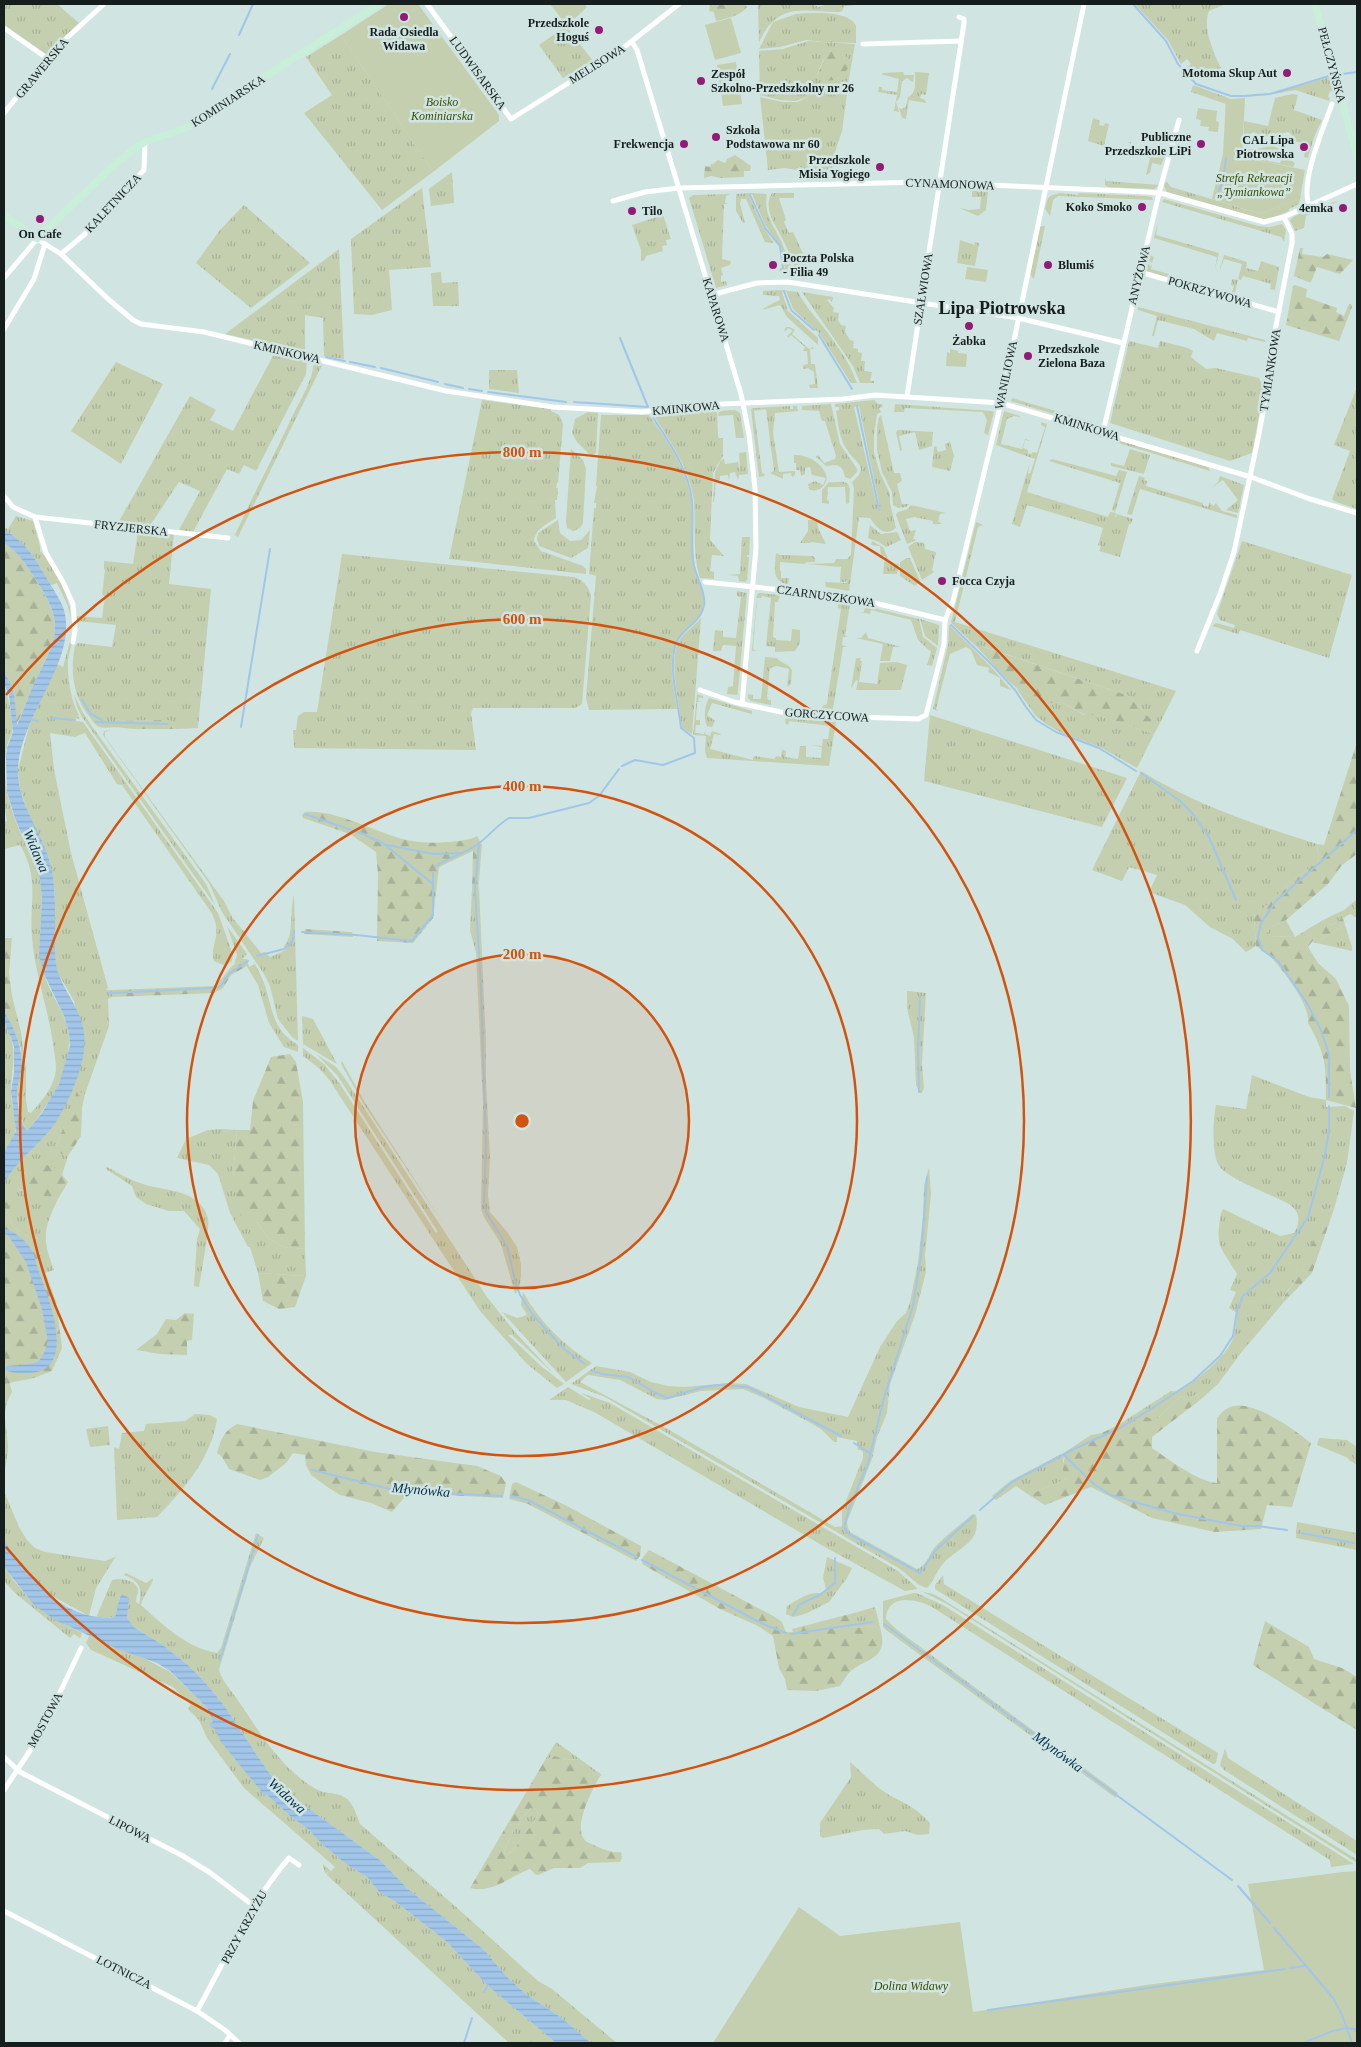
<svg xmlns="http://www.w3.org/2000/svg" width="1361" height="2047" font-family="Georgia,serif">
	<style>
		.grass { fill: url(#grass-tufts); fill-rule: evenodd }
		.forest { fill: url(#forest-firs); fill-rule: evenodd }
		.green { fill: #c4cfb0 }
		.water { fill: url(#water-rules) }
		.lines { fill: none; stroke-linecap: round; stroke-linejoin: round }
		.stream { stroke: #a1c6e9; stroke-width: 2 }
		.street { stroke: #fff; stroke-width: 5 }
		.secondary { stroke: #c8f0d9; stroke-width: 7 }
		.ring { fill: none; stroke: #d3530e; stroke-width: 2.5 }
		.poi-dot { fill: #921b78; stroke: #d0e5e1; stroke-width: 2 }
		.labels { text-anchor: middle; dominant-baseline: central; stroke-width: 5; stroke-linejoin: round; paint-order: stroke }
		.poi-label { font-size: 12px; font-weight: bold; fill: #161e1d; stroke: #d0e5e1; text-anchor: end }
		.street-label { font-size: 12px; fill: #161e1d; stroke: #d0e5e1 }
		.park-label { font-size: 12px; font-style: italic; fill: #394a01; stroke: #d0e5e1 }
		.water-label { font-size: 14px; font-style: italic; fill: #002c4c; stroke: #d0e5e1 }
		.district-label { font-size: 18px; font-weight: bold; fill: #161e1d; stroke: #d0e5e1 }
		.centre { fill: #d3530e; stroke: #d0e5e1; stroke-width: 2.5 }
		.ring-label { font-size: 15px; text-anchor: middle; font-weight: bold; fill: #d3530e; stroke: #d0e5e1; stroke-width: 5; stroke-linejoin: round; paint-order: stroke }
	</style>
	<defs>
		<pattern id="grass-tufts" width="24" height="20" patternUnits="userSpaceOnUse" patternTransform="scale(1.25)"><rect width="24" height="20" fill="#c4cfb0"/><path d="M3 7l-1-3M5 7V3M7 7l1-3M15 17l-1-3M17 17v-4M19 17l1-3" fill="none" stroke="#a8b197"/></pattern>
		<pattern id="forest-firs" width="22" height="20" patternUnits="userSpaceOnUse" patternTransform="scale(1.25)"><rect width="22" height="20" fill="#c4cfb0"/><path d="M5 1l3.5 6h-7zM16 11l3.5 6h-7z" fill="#a8b197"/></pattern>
		<pattern id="water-rules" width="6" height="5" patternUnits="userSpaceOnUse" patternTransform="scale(1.25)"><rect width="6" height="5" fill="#a1c6e9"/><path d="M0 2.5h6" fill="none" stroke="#8aaac7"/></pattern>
	</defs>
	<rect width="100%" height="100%" fill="#d0e5e1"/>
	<g class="grass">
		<polygon points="4,4 57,4 79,23 46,54 4,25"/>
		<path d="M758 4H811L819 7 827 4H869L844 6 842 11 839 12C801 11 778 2 759 42Z"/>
		<path d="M1135 4H1226L1209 11C1202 28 1214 53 1221 68L1195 79 1186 69 1191 64 1187 59 1181 64 1168 40Z"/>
		<path d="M796 14C811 13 849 10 856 26V43L823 42 806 40 780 47 759 49 773 22Z"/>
		<polygon points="566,26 593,61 563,78 539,45"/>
		<polygon points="341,35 433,172 382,210 304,113 332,95 306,57"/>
		<path d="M808 41 855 44 848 84 828 85 808 97 796 101 780 100 760 95 759 51 783 49ZM831 51 850 66 837 79 817 75 823 60Z"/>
		<polygon points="903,72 904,75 914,75 913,82 907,78 902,81 900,97 896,102 899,112 894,111 897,95 878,92 879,87 882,87 882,90 897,92 899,79 881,74 883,73"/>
		<path d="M915 72 929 73 926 95 921 94 920 98 925 100 926 103 909 100 906 119 902 118 899 108 902 109 906 107 908 97C917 93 915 81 915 72Z"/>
		<polygon points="1330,77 1333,92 1330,91 1328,97 1330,98 1329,101 1295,90 1273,94 1273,93"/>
		<polygon points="830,85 845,85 848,87 842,131 835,152 837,154 831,171 808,172 785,168 768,170 760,97 783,102 798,102"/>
		<polygon points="1193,85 1226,97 1226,104 1191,92"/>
		<polygon points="1292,94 1298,95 1294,110 1322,120 1314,137 1308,158 1304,157 1306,143 1292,141 1292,135 1288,132 1280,134 1272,133 1271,137 1260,136 1254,132 1246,136 1244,134 1244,121 1268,126 1275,98"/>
		<polygon points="1093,118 1100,121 1099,125 1104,126 1105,123 1109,124 1104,146 1088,141"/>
		<polygon points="1127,142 1131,142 1130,147 1140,150 1141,146 1143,147 1142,151 1162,156 1164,152 1166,154 1161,165 1152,163 1150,173 1146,175 1150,158 1128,152 1130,143"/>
		<polygon points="1243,149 1256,149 1256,156 1262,159 1266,157 1268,161 1280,163 1282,157 1285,156 1295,163 1293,167 1242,157"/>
		<polygon points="452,172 454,203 431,206 429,189"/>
		<polygon points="1105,177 1106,181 1159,185 1154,189 1108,187 1105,185"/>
		<polygon points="1167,182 1171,187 1261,214 1299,198 1301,195 1299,204 1289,209 1289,211 1274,217 1263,219 1167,192 1164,186 1165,183"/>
		<polygon points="422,188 431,267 389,270 392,310 372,315 354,314 351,239"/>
		<polygon points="972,191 988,191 986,210 978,216 959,208 969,210 980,209 981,197 972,197"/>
		<path d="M752 193 767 194C763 214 774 226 782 243 785 251 788 259 791 266L789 269 779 271 780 268H785L781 247 765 225 752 194 749 196 763 227 774 243 765 242 746 199H741L740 204 745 223H743L736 211V194Z"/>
		<path d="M772 193H794V198H779L786 220 784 222 789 233 793 232 807 262 806 267 796 268 794 267C791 259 789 252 785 244 779 229 761 210 772 193Z"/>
		<path d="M1060 193 1078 195 1079 193 1145 196 1152 197 1153 200 1058 196 1053 200 1050 216 1045 209C1048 196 1048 196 1060 193Z"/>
		<polygon points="730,194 726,196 725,203 728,204 724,204 722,259 731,261 730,265 721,268 723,275 721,276 721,282 726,281 727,285 716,288 689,198 693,195"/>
		<polygon points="1164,199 1258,226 1270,227 1282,224 1286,230 1284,242 1281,237 1162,202"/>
		<polygon points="1339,201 1306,216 1304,228 1295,231 1290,220 1293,217 1315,207"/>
		<polygon points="244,205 310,263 251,308 196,263 220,230"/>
		<polygon points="663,215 671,239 666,240 667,245 662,246 663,251 646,256 644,261 641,261 641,250 632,225"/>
		<polygon points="1158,222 1156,235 1219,253 1215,270 1217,257 1154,238"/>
		<polygon points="1042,226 1045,226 1034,279 1030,274 1040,227"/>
		<polygon points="960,240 975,245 974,242 979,243 975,266 957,263"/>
		<polygon points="339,249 344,359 324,356 323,318 305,315 305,352 225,334"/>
		<polygon points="1150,255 1154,257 1152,263 1150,261 1148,264 1151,266 1152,264 1151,269 1232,292 1234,286 1231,285 1232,279 1238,280 1234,297 1146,272"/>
		<polygon points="1224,255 1247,262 1246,268 1258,271 1261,261 1279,267 1275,290 1270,289 1271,284 1268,283 1243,276 1241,280 1238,279 1242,264 1224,259 1219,272"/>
		<polygon points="441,272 442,283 458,282 459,306 433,306 431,273"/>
		<path d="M781 290 798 292C804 304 812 313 821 324 834 341 850 362 857 383H851L820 334 793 309 786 291 782 292 788 311 818 338V345L787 317 780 305 762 310C765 307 775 302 780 300L779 296 763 295V291Z"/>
		<polygon points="802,292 833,297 832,302 829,299 827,300 834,308 833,312 839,313 838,320 841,325 846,326 845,332 850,340 854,341 853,348 858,349 858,352 862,353 861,361 865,361 864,371 872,372 870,381 874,381 874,383 860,383 853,366"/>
		<polygon points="1138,307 1265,340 1265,342 1248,338 1247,341 1217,333 1214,341 1194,329 1158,320 1154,336 1152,336 1157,316 1138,310"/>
		<polygon points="786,327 790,327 795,330 792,334 809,349 813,347 814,349 810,349 811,364 815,364 818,388 810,388 809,385 815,384 814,372 808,368 803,369 803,365 808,364 807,351 803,351 805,347 791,335 788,338 787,336 793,331 788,328 784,332"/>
		<polygon points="1129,341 1158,348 1160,341 1188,348 1193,351 1191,357 1206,369 1216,368 1259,378 1264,389 1252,453 1230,461 1110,423"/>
		<polygon points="274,354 307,361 306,374 256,471 244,465 239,474 227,469 193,532 179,530 200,491 179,482 149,527 118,523 190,396 216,410 210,420 233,431"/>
		<polygon points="116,362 163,384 121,464 71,431"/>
		<path d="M314 363 322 365 238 537 235 535C254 493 275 454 294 413 302 397 312 381 314 363Z"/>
		<polygon points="489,370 517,370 519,393 489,389"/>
		<polygon points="1357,387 1357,509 1336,502 1332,499 1350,451 1334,445"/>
		<polygon points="1012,398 1093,422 1093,426 1011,401"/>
		<path d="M482 400 551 409V411L559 415 563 424 558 483H557L556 488H558L557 500H555L556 518C546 525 536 528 534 541L541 551 583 566 586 569V574L449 559Z"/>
		<path d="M874 400 878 404H882L883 407 879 408 881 412 877 414 874 435V452L880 473 890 494V503L896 528C884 537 878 529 870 518L859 517 849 591 826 587 825 582 847 583V579L846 582H840L841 567 806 564 834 563 836 559H847L851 555 854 488 852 482C856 478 861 474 861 469 860 463 852 457 849 453 840 441 838 425 836 411L839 410V407H835V404ZM859 406 879 504 880 510H878L854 407Z"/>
		<path d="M831 404 840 444 857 469V472L850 479 845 477C842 463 837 465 826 466L816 457 818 455 824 463 835 459 836 456 825 421H822L819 411 802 410V406Z"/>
		<polygon points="895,404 992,411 994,412 988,435 984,433 987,420 983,412 905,408 904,412 894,412"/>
		<polygon points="790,406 790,409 793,409 793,406 797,406 798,411 775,413 773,433 779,472 795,471 795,475 792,477 791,473 783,474 783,479 770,473 774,471 766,409 754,411 762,473 765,474 764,476 759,477 751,409 754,408"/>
		<polygon points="735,410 740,413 744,438 736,438 733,415 718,416 719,411"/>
		<path d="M717 411 718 436 719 438H723V456L713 473 710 540 724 556 712 555 710 571 714 572V579L700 578C692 552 696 527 694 501 690 469 670 441 653 414Z"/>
		<polygon points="1004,411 1020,416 1020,417 1014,416 1007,419 1001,444 1022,449 1025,439 1031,441 1025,440 1023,448 1028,450 1028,453 1031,454 1033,452 1037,453 1045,427 1041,425 1041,422 1047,424 1027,492 1108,517 1110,512 1116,513 1115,519 1117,514 1133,519 1131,524 1129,524 1120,557 1099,551 1101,546 1098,545 1103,528 1097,526 1027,505 1020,527 1012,524 1030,462 1028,473 1030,474 1035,459 996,445"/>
		<polygon points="588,412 598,413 596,453 591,456 577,442 572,433 575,419"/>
		<path d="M601 415H649C667 441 687 468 691 500 694 521 690 543 693 564 695 577 705 592 703 605 701 619 689 624 681 635 665 654 674 687 677 709L589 710 586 698 596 576 589 574 594 508H596V503H594L597 486H596Z"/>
		<polygon points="881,415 894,473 900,473 902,481 897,484 902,504 909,504 906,507 898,508 893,505 892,492 882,472 877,450 877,427 879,417"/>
		<polygon points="1055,421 1208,467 1210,471 1053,423"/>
		<polygon points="898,430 933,432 932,446 919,450 915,432 899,436 902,450 900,451 896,432"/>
		<polygon points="950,442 954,456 950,471 932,467 934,447 936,446 938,452 946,450 945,444"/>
		<polygon points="571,449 583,460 586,469 583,523 580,528 574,531 567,528 566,521"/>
		<polygon points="1130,449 1150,455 1144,474 1111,466 1111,463 1124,466"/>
		<polygon points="746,452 748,474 739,475 738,480 735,472 730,473 729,480 728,475 720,476 720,480 716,480 714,502 713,502 715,472 721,460 724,459 725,464 738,462 740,472 739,453"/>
		<path d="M794 455C808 455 824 463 827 478 825 487 819 492 810 490L808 487 811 486H808V484L815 481 823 485 826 478 812 475 810 467 805 468V474L801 476 800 470H796V463H794Z"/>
		<polygon points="1052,459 1116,476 1119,470 1127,472 1115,512 1112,510 1120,483 1049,461"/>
		<polygon points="1139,476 1145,478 1144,480 1147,481 1146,486 1203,503 1203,505 1208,507 1209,502 1213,506 1216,503 1222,511 1237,515 1237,518 1140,489 1132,515 1127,514"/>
		<polygon points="1220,476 1244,485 1238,513 1226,510 1238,500 1223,480 1211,488 1218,482"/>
		<path d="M829 482C835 483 843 480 848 484L850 489 849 503 846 504 845 487H828L827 500 829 501V504L822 503V490Z"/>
		<polygon points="911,505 946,513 940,514 938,521 942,524 933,524 933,521 914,517 906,519 910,531 916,530 913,539 917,540 907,544 896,515 898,512 908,509"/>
		<path d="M16 516 33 521 40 546V551C55 564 71 600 71 619L68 606 57 583 52 585 50 584C38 563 26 541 4 530V527L8 529Z"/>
		<polygon points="558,520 560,533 570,541 581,540 590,530 588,548 571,558 539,546 537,539 538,533"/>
		<polygon points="808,520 817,520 818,528 826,544 811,542 810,543 800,543 808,531"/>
		<polygon points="976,522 983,525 978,527 955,622 1176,691 1158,727 1129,696 979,645 978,648 951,623"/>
		<polygon points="870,525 881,534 897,532 901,540 886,547 879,542 868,538"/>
		<path d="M138 531 174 534 169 584 211 589 198 728 176 729 170 720 116 721 115 727C111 727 104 729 100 727 95 726 92 720 89 716 73 696 70 671 75 646L78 643 112 647 116 625 77 621 76 616 102 618 105 596 102 595 105 570 104 569V561L133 564Z"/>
		<polygon points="742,537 750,537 749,555 747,555 747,557 749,557 747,580 745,582 739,581 738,576 728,575 740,574"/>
		<polygon points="872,541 883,547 890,563 899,564 897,574 883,574 885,556 881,556 880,546 871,545"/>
		<polygon points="1242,541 1352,575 1329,658 1240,630 1238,634 1212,626 1216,623 1234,628 1235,625 1220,620 1217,614"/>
		<polygon points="915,542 924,543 925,549 936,552 932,570 934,572 922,580 908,547"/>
		<path d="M776 553 780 555 813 556 815 558V562H807L804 564 780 562V571H776H781V578H789L788 584C771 582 775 566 776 553Z"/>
		<path d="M342 554 574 577C584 581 588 585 591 596L582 704 575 708H473L471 713 476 750 294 748 293 730H296L298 716 304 712H317Z"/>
		<polygon points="907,558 910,558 920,581 915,586 900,576 900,562"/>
		<polygon points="737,591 747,593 738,690 737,695 727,694 728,687 733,686 736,646 723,645 721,651 713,651 715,630 723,631 723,637 736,638 741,597 737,596"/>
		<polygon points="759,593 780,595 778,602 775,602 773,637 776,638 776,640 791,641 792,629 800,630 800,643 795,651 775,652 775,647 766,646 771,598 762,596 761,598 757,598 753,649 756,651 752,651 757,595"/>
		<polygon points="838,601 854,605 850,604 845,636 848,637 843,637 842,645 848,647 843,647 833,709 837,710 837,712 821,711 823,706 827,704 828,696 841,609 838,608"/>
		<polygon points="865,606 919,619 923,637 937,648 932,666 927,665 931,652 918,640 911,620 871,610 870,614 860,612 864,612"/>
		<path d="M701 618 692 734 682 728C680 707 668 658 679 641 684 632 694 626 701 618Z"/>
		<polygon points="920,619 939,625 938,646 925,636"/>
		<polygon points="949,625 993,669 1011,690 1000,686 1000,678 988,672 989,668 977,665 971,650 966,647 950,654 936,709 938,711 933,709 948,645"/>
		<polygon points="866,632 868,638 901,647 893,647 890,661 880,661 883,644 856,638 861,638"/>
		<path d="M72 634C74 640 69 652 68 660 67 677 71 701 79 715L76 717 79 716 80 719 76 718V721L83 722 218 913 233 955 232 961 226 966 214 961C209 943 224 936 211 912L122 785 117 784 85 733 75 737 50 733 54 769 71 853 108 988 106 990H112V997L108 999 109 1026 85 1094 77 1092 56 1147V1152L68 1156 62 1175 57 1169 20 1178 19 1190 36 1193 58 1199C43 1230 42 1238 54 1270L45 1273 33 1240 13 1227 7 1211 4 1183 11 1171 51 1129 57 1119 69 1097 81 1064 84 1049 74 1001 58 973 55 959V893L50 862 27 810 20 788 18 770 29 726 57 664 63 667Z"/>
		<path d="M765 657 777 658C781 664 789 663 792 670L791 684 787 687 789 669 777 666 770 668 767 696 768 700H771V705L751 701 748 698V694L753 695V699H761Z"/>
		<polygon points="856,658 861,658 860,661 862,661 859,682 877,684 880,663 896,662 907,665 901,690 856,690 858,681 856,680 851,689"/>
		<path d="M4 684C8 695 14 721 12 732 11 737 8 741 7 746 4 760 4 778 7 792 11 810 18 828 26 845 31 856 37 868 40 880 46 911 34 943 44 974 51 998 71 1018 69 1044 68 1077 47 1107 27 1131L20 1117 17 1090 22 1067 21 1049 15 1033 21 1032 26 1068V1101L28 1112 31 1113C42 1101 54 1087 56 1070 56 1061 54 1052 53 1043 48 1008 35 974 32 938 29 903 40 878 20 845L4 849V822L7 821 4 806Z"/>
		<path d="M1016 688C1027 697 1046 705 1061 702L1084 715H1097L1154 734 1137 768 1100 747 1062 733 1046 724 1035 715Z"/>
		<polygon points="74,694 82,711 91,725 206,884 215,905 82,717 77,707"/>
		<polygon points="697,694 703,696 703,698 699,697 698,701 702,702 697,702 696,720 700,720 700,725 696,725 695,733 704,734 706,730 705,734 710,736 712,731 721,734 720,735 714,734 710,749 753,760 754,756 774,759 777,756 781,757 782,750 786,751 785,757 798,759 800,746 806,746 806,757 821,758 822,747 810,745 822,746 823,739 828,739 830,726 789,721 788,725 785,723 786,718 836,722 829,766 707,758 705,751 706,736 693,735"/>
		<path d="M709 698 752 711V714L712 703 707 715 715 721 712 727 707 726C703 718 705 705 709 698Z"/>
		<polygon points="930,715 1127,778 1102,827 924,781"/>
		<path d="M112 730 105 732V737L224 901 232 917 261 953 265 952 270 957 286 950 284 946C295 934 289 911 294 895L298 1041 292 1037 278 1019 270 986 264 974 222 912 209 883 103 735 104 731Z"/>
		<path d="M1141 771C1196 805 1256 825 1317 844L1319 862 1296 877 1254 917 1256 946 1246 952 1233 939 1210 927 1185 905 1149 892 1157 875 1129 867 1122 881 1092 870Z"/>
		<polygon points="479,886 486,1043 486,1081 490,1158 488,1195 490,1212 508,1233 517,1247 521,1264 521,1276 519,1289 515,1294 501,1244 484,1217 481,1209 483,1104 476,953 470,930 472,890 478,892"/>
		<polygon points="1357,899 1357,918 1350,914 1331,925 1323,920 1344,910"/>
		<polygon points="1286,920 1295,937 1270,936 1267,929"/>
		<polygon points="1345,925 1352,947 1352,951 1312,942 1315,938 1320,940"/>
		<path d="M227 926 247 954 242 959H247L249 967 255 964C259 972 264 980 266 989 273 1013 274 1031 298 1045V1052L284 1047 269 1023 258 985 243 960 234 964 237 955Z"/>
		<polygon points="907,991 926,993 922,1063 924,1089 921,1093 919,1092 916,1085 914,1038 907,1008"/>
		<polygon points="302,1016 313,1019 337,1064 303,1044"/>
		<path d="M4 1022C20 1049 11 1065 11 1094 11 1104 18 1123 15 1132 14 1139 8 1148 4 1153Z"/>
		<polygon points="303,1048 324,1064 340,1084 436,1233 438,1232 337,1075 316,1054 336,1067 344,1077 487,1297 515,1332 554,1374 512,1335 508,1335 541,1366 564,1384 557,1388 527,1364 480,1311 330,1081 320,1069 303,1056"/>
		<polygon points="342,1061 364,1101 444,1225 363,1103 341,1064"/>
		<path d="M1252 1075 1309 1097 1326 1100V1107L1345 1106 1354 1111 1347 1163 1334 1209 1323 1208 1310 1253 1302 1271 1282 1298 1284 1302 1240 1354 1218 1384 1200 1400 1197 1394 1187 1400 1181 1396 1156 1420 1120 1430 1118 1425 1171 1391 1178 1392C1197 1379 1221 1362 1232 1341 1236 1333 1236 1322 1237 1313L1229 1308 1236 1292 1230 1290 1237 1274C1220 1245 1215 1248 1221 1213L1223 1209 1280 1236 1294 1233C1301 1221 1300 1212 1289 1204 1274 1196 1229 1179 1220 1167 1211 1156 1213 1119 1216 1105L1246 1109Z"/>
		<polygon points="222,1129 237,1130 233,1177 257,1222 268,1238 284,1247 305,1249 306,1276 258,1273 250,1247 248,1247 230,1213 218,1174 209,1165 177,1158 186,1139 208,1130"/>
		<path d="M107 1167C120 1174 132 1181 146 1185 167 1191 200 1190 208 1218 210 1228 201 1274 199 1287L194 1286 197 1239 200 1229 184 1211H169L146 1204 136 1197 132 1186 106 1169Z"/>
		<path d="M929 1167 931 1194 925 1256 926 1272 915 1315 890 1384 887 1413 877 1437 872 1459 847 1522 848 1528 850 1532 917 1569C926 1566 929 1555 934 1548 946 1535 960 1525 973 1514L976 1515C982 1545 956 1547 942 1565 936 1572 933 1583 927 1588L919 1585 900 1569 605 1397 571 1384 596 1366 630 1372 651 1382 668 1386 685 1387 728 1383 746 1384 799 1407 848 1417 880 1347 897 1321 906 1313 910 1302 918 1262 923 1217 924 1185ZM588 1375 620 1380 657 1399 665 1400 701 1391 743 1389 764 1398 805 1420 821 1429 834 1442H837V1437L857 1441 858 1450H861L863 1452V1458L842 1511V1526L835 1527 666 1428 580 1382Z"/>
		<path d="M523 1292C540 1322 563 1345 592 1363L566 1382 502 1312 517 1318 527 1315 521 1305Z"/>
		<path d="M9 1381 12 1392C0 1412 7 1424 8 1446 8 1456 5 1467 4 1477V1383Z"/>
		<polygon points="568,1387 589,1400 591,1399 581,1393 610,1403 898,1571 918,1589 905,1591 825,1547 594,1412 566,1400 549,1400"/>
		<path d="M195 1414 210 1415 217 1419C211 1459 184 1489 157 1517L117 1520 114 1447 119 1449 122 1433 144 1431 146 1424 185 1421Z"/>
		<polygon points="108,1426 110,1445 90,1447 86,1429"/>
		<polygon points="1319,1438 1347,1440 1357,1447 1357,1465 1349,1460 1348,1458 1317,1445"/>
		<polygon points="1065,1452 1063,1461 1068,1478 1029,1495 1016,1486 996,1500 992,1496 1010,1481"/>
		<polygon points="4,1491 19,1527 27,1540 35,1548 45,1552 105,1561 115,1557 118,1553 96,1588 89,1616 43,1591 9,1549 4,1540"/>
		<polygon points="1297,1522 1357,1533 1357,1550 1296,1538"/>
		<path d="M256 1533 264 1538 250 1567 219 1670C223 1683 232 1691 239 1702 261 1734 280 1767 314 1788 322 1793 327 1792 335 1794 352 1796 355 1811 360 1824L455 1906 538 1981 552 1989 617 2043H591L562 2018 527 1995 508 1978 483 1949 408 1889 381 1861 282 1789 267 1770 223 1704 203 1680 189 1666 163 1645 135 1628 127 1618 128 1598H119L118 1609 115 1617 96 1618 112 1580C119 1578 136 1579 138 1589 138 1593 136 1598 136 1602L139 1604C143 1588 139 1581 124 1575L126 1573 146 1583 153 1578C152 1587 143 1595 141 1605 163 1625 187 1648 217 1653L221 1648Z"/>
		<path d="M827 1557 852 1568 847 1578 829 1602 807 1613 798 1616 793 1617 786 1614 787 1606C798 1600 811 1590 823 1594L826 1589 823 1578Z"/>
		<path d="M4 1567C30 1603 42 1614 82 1633L80 1638 74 1634 70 1638 16 1594 4 1581Z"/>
		<polygon points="943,1575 944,1584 1218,1753 1216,1763 1213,1764 935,1589 935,1585"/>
		<polygon points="923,1592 933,1594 939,1597 1356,1859 1357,1863 947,1604"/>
		<path d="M914 1593 919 1594 943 1605 1354 1864 1331 1867 1330 1860 932 1607C915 1598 887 1594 886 1619L896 1629 1118 1793 1116 1798 886 1630 883 1627V1601Z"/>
		<polygon points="875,1607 881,1631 874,1626 855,1628 850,1614"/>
		<polygon points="89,1636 140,1656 170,1672 207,1708 222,1742 265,1796 267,1795 290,1816 308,1829 322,1844 346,1864 367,1877 379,1892 396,1902 447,1942 488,1986 556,2043 509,2043 327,1875 328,1872 326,1874 323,1867 323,1864 331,1871 335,1867 244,1788 207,1738 199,1720 188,1709 191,1705 173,1687 91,1650 86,1643"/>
		<polygon points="556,1742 602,1775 600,1776 592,1773 577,1759 567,1760 555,1756 545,1760"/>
		<polygon points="1225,1748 1228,1758 1357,1841 1357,1855 1224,1770 1220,1765"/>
		<path d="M850 1762C863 1773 876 1788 891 1796 905 1803 919 1810 930 1823L929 1834 918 1835 905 1831 884 1834 879 1829 863 1830 823 1838 820 1836V1823L851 1777Z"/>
		<polygon points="530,1808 536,1810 539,1814 513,1851 505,1855 504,1851 513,1832"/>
	</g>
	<g class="forest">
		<path d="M710 4H745L747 7C742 15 726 19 716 21L714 12 709 11Z"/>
		<path d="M836 50C843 53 851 58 850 66 841 77 833 85 818 78L817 75C823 66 823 51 836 50Z"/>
		<polygon points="735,155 751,166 750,171 744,171 744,177 721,178 711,176 704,178 705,166 710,167 711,164 713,164 718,160 725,163 727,159"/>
		<polygon points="1300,248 1303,248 1302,254 1323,257 1327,254 1353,260 1340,274 1317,267 1311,282 1308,282 1294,276"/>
		<polygon points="1295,285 1307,289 1306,297 1337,308 1336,312 1344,316 1349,304 1351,304 1352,307 1339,341 1286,325 1293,286"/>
		<path d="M4 543C17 551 26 564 34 577 67 627 57 637 33 686 27 699 23 713 16 725L14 694 4 670Z"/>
		<path d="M978 645 1129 696 1158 727 1154 734 1097 715H1085L1061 702C1027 710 999 670 978 648Z"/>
		<polygon points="170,720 176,729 134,729 115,727 115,721"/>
		<path d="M1357 742V854L1342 865 1328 884 1286 920 1267 929 1270 936 1295 937 1323 920 1331 925 1343 918 1345 925 1320 940 1315 938 1308 947 1318 963 1336 979 1349 1006 1350 1071 1356 1108 1326 1100C1326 1064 1326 1055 1308 1023 1311 1005 1281 968 1269 955 1265 952 1260 949 1256 946L1254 917 1296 877 1319 862 1317 844 1324 845Z"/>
		<path d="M305 812C330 809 367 827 390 835 407 842 429 844 447 842 458 841 468 841 477 836L482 845 478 892 472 890 473 851 439 867 433 918 413 943 377 941 378 875 376 852 350 834 303 818 302 815Z"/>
		<polygon points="305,929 352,932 353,937 304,934"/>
		<polygon points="4,938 12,938 9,973 12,996 21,1032 15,1033 4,1011"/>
		<path d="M243 960 247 966 231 975 223 988 214 993 112 997V990L213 986C226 979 226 966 243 960Z"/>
		<polygon points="290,1054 296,1062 303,1102 305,1249 284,1247 268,1238 257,1222 240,1215 233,1177 237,1130 250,1130 253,1101 271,1057"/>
		<polygon points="77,1091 85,1094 82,1108 81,1136 68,1156 56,1152 56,1147"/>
		<path d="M32 1159 57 1169 68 1182 58 1199C48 1196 20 1192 15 1186V1181L20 1177 19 1171Z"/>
		<polygon points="4,1190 11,1192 13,1200 7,1211 13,1227 33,1240 56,1301 62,1348 52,1371 34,1378 4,1384"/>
		<polygon points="1323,1208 1334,1209 1312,1273 1284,1302 1282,1299 1302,1271 1309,1253"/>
		<polygon points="258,1273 306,1276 295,1307 279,1309 263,1301"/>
		<polygon points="185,1313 194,1314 192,1340 187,1341 187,1355 160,1354 136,1350 157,1334 166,1319 176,1320"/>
		<path d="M1197 1394 1200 1400 1152 1437V1448C1168 1459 1199 1482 1217 1483V1418C1220 1415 1223 1410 1228 1408 1249 1396 1295 1430 1311 1443L1292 1507 1267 1505 1261 1529 1215 1532 1152 1518 1091 1487 1045 1505 1029 1495 1068 1478 1063 1470 1065 1452 1091 1435 1102 1433 1118 1425 1121 1430 1143 1416 1156 1420 1181 1396 1187 1400Z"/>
		<path d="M237 1424 375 1452 477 1466 501 1476 506 1483 503 1498 408 1493 392 1512 371 1503 340 1495 329 1488 311 1475 306 1465 305 1455 293 1453 286 1463 268 1477 260 1480 229 1469 222 1457 217 1453C221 1439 224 1431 237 1424Z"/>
		<polygon points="516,1482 565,1505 641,1546 640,1556 636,1561 528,1504 509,1499 512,1484"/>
		<path d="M649 1550 775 1617 782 1622 786 1632H793L792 1629 850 1614 855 1628 874 1626 881 1631C887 1659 870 1657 852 1670 847 1674 844 1680 840 1686L816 1691 787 1690 785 1679 779 1668 773 1636 758 1626 720 1609 642 1564 643 1557Z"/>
		<polygon points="1265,1621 1309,1647 1314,1659 1342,1668 1357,1677 1357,1730 1253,1665"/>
		<path d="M555 1756 567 1760 577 1759 592 1770V1773L600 1776C593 1789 570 1830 587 1842 590 1844 595 1845 598 1847 606 1850 612 1853 621 1852L622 1858 620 1862 588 1863 580 1868H554L538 1875H536L530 1869C510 1876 493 1894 470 1888L545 1760ZM530 1808 536 1810 539 1814 513 1851 505 1855 504 1851 513 1832Z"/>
	</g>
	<g class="green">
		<polygon points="389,4 418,4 499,115 499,121 433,172 341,35"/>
		<polygon points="550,4 584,4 587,7 567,26"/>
		<polygon points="731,18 741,53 715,60 705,25"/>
		<polygon points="736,62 742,104 723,106 717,65"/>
		<polygon points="1226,97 1230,99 1245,98 1242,157 1305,170 1300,198 1261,214 1212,199 1223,154"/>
		<polygon points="1198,108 1217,111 1216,121 1219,122 1218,132 1208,131 1209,127 1200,126 1201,120 1196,119"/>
		<polygon points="1272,146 1280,149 1281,156 1278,160 1274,160 1269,156 1261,159 1256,157 1256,149"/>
		<polygon points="967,267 988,270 986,282 965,279"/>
		<polygon points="950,349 958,351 958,353 967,354 966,367 946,366 947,352 950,353"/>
		<polygon points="1357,1871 1357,2043 713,2043 799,1907 840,1936 960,1922 973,2012 1146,1985 1264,1970 1248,1884 1343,1872"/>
	</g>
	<g class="water">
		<path d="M4 530C24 540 35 558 46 577 52 588 60 598 64 610 78 662 18 717 18 771 18 805 42 832 50 863 56 886 55 908 55 931 55 945 54 959 58 972 68 1001 88 1015 84 1050 82 1073 65 1111 51 1129 35 1148 16 1162 4 1183V1153L16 1131 11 1092 14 1073V1047L11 1037 4 1022V1011C14 1028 22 1046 22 1066 22 1074 18 1082 17 1090 17 1102 19 1121 27 1131L42 1113 59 1084 70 1046 69 1033 64 1016 44 974 39 955 42 898 40 879 15 818 7 792 6 757 7 748 13 732 9 695 4 684V670L14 694 17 725C23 713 27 699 33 686 57 637 67 626 34 577 26 564 17 551 4 543Z"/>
		<path d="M4 1229C16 1232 27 1241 33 1252 35 1257 36 1262 37 1267 47 1293 81 1374 27 1373 19 1373 11 1374 5 1369L7 1366 31 1364 39 1361 44 1353 48 1341 42 1309 26 1262 8 1235 4 1234Z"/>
		<path d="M4 1540C28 1579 66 1623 115 1617 118 1610 117 1601 122 1594L129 1598 127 1618 135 1628 163 1645 189 1666 203 1680 223 1704 267 1770 282 1789 381 1861 408 1889 483 1949 508 1978 527 1995 562 2018 591 2043H556L488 1986 447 1942 396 1902 379 1892 367 1877 346 1864 322 1844 308 1829 290 1816 267 1795 265 1796 221 1742 215 1729 210 1726V1723L213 1722 207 1708 170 1671 157 1663 118 1649 55 1620 34 1605 4 1567Z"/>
	</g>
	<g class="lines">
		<g class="stream">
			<polyline points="1133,4 1166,41 1178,64 1196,84 1231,96 1244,96 1270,94 1329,76"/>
			<polyline points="239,35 253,4"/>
			<polyline points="1342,74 1357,72"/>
			<polyline points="212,89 230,54"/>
			<polyline points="750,195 765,228 780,246 783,268"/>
			<polyline points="1217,199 1224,173 1226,158"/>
			<polyline points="784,291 791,310 814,330"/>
			<polyline points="819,335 852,389"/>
			<polyline points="326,357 345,361"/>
			<polyline points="350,362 375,367"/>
			<polyline points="381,368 438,382"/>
			<polyline points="445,384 463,388"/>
			<polyline points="469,389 482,391"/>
			<polyline points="488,392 566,402"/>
			<polyline points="574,402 648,407 620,338"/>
			<polyline points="857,406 879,510"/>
			<polyline points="951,625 995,668 1015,690 1026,707 1036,720 1056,732 1099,748 1136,771"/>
			<polyline points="82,700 91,714 102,720 103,723"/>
			<polyline points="52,718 74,720"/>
			<polyline points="30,719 38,721"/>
			<polyline points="96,722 167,724"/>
			<polyline points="241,727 270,549"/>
			<path d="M622 766 635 760 663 765 695 753 694 738 681 728C679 705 665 658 679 638 687 626 700 622 704 606 706 593 697 579 694 566 690 545 694 523 692 501 689 470 669 442 652 416"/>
			<polyline points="1141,773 1180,801 1193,814 1209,837 1236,900"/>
			<polyline points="305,814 363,834 384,844 433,884"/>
			<polyline points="479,843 475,890 481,987 486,1144 484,1201 486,1212 507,1246 516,1284 520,1295 533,1315 564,1349 585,1364"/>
			<polyline points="387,845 433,854 462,853"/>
			<path d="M435 867C447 858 464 854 478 844 489 836 497 825 509 818H529L589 803 599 796 619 769"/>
			<polyline points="302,932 356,935 412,941 433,915 433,873"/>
			<polyline points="257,956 284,949 293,941 294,931"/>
			<polyline points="109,993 215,988 221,986 230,973 248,961"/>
			<polyline points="919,1092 918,1051 920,996"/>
			<polyline points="1329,1097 1329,1054 1320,1028 1307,1003 1278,961 1262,950 1258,937 1261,923 1276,901 1357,830"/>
			<polyline points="927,1177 921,1256 913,1306 884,1398 868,1463 849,1509 844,1528 849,1534 920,1573 936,1550 973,1516"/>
			<polyline points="593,1371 602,1374 628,1377 656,1393 667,1398 703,1387 718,1385 748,1387 841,1436"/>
			<polyline points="854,1443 871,1454"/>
			<polyline points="1064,1455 1095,1485 1111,1495 1173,1513 1241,1526 1258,1526 1287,1530"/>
			<polyline points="312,1470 398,1491 502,1496"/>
			<polyline points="511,1496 528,1500 637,1557"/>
			<polyline points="980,1510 1012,1482 1074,1449 1120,1428 1154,1407 1193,1381 1220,1356 1233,1336 1237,1310 1243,1296 1270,1273 1308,1217 1324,1159 1329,1131 1329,1106"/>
			<polyline points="1301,1533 1354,1543"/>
			<polyline points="642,1560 763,1624 786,1633"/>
			<polyline points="793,1615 799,1605 821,1594 835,1583 835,1558"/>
			<polyline points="884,1624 1232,1880"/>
			<polyline points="791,1634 872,1622"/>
			<polyline points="220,1660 258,1535"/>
			<polyline points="1238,1886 1270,1923"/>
			<polyline points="1274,1928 1333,1998 1342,2015 1352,2043"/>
			<polyline points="1290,1968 1305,1966"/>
			<polyline points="484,1992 488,1985"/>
			<polyline points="988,2010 1285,1969"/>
			<polyline points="464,2043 472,2018"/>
			<polyline points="1303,2043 1333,2031 1346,2028 1355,2029 1357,2032"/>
		</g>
		<g class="street">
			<polyline points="427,4 511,119 618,52 679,4"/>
			<polyline points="4,28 48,59"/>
			<polyline points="632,42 637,50 741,394 749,434 755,488 756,548 742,704"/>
			<polyline points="863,44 961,41"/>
			<polyline points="4,113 58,46 104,4"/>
			<polyline points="613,201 645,192 679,188 921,182 1148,192 1164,194 1264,222 1284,217 1357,184"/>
			<path d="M1309 205C1300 182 1323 129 1332 104"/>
			<polyline points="61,254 85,234 144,170 145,142"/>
			<polyline points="1140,272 1279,312"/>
			<polyline points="4,278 37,239 61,254 108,299 133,320 141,324 204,332 446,391 553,407 642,412 698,405 843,399 875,395 1001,403 1251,477 1310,499 1357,513"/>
			<polyline points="711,295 757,283 788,282 1018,318 1123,343"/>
			<polyline points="4,329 34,279 45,244"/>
			<polyline points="907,396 964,23 964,19 959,17"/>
			<polyline points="1103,432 1159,193 1179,120"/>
			<polyline points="4,496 13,507 35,517 228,538"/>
			<polyline points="35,517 46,553 63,582 73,604 75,630 73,642"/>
			<polyline points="705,582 850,597 945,620"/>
			<polyline points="1197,651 1220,594 1234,552 1259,434 1268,384 1267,372 1292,243 1292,234 1284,217"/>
			<polyline points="700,690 734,702 795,715 918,719 926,715 944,644 945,620 953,601 1001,403 1084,4"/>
			<polyline points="4,1757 20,1772 183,1856 209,1872 254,1906"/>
			<polyline points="4,1790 39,1737 81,1648"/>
			<polyline points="4,1911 197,2011 225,2030 239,2043"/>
			<path d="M197 2011C226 1959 250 1903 289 1858L299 1865"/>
			<polyline points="225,2043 230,2035"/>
		</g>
		<g class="secondary">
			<polyline points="1315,4 1357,156"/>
			<polyline points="4,215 37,239 113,166 130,152 145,142 192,126 211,111 379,4"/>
		</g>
	</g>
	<circle cx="522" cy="1121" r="167" fill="#d3530e" fill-opacity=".12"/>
	<g class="ring">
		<circle cx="522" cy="1121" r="167"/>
		<circle cx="522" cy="1121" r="335"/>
		<circle cx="522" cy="1121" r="502"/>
		<path d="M6 695A669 669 0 1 1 6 1547"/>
	</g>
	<g class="poi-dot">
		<circle cx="404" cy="17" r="5"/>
		<circle cx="599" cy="30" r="5"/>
		<circle cx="1287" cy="73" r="5"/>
		<circle cx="701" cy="81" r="5"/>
		<circle cx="716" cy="137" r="5"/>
		<circle cx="684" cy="144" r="5"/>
		<circle cx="1201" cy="144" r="5"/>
		<circle cx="1304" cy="147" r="5"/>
		<circle cx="880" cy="167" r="5"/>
		<circle cx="1142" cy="207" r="5"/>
		<circle cx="1343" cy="208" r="5"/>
		<circle cx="632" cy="211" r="5"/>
		<circle cx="40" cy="219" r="5"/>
		<circle cx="773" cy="265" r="5"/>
		<circle cx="1048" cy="265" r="5"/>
		<circle cx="969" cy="326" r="5"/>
		<circle cx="1028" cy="356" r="5"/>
		<circle cx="942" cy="581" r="5"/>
	</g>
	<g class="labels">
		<g class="poi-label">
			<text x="589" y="23">Przedszkole<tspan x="589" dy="14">Hoguś</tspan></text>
			<text x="404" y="32" text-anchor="middle">Rada Osiedla<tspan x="404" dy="14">Widawa</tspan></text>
			<text x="1277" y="73">Motoma Skup Aut</text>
			<text x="711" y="74" text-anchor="start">Zespół<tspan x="711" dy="14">Szkolno-Przedszkolny nr 26</tspan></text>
			<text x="726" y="130" text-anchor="start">Szkoła<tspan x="726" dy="14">Podstawowa nr 60</tspan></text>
			<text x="1191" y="137">Publiczne<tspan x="1191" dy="14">Przedszkole LiPi</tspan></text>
			<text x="1294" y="140">CAL Lipa<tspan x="1294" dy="14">Piotrowska</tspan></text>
			<text x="674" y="144">Frekwencja</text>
			<text x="870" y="160">Przedszkole<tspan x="870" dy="14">Misia Yogiego</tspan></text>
			<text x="1132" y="207">Koko Smoko</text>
			<text x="1333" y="208">4emka</text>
			<text x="642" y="211" text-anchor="start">Tilo</text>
			<text x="40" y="234" text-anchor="middle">On Cafe</text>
			<text x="783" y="258" text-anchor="start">Poczta Polska<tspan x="783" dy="14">- Filia 49</tspan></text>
			<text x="1058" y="265" text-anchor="start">Blumiś</text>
			<text x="969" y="341" text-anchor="middle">Żabka</text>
			<text x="1038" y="349" text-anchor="start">Przedszkole<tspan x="1038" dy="14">Zielona Baza</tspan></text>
			<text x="952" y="581" text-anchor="start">Focca Czyja</text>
		</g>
		<g class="street-label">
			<text transform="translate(597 64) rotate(-32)">MELISOWA</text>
			<text transform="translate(1332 65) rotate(75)">PEŁCZYŃSKA</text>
			<text transform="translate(42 68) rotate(-50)">GRAWERSKA</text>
			<text transform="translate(478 73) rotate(54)">LUDWISARSKA</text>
			<text transform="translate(228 101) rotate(-33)">KOMINIARSKA</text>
			<text transform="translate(950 184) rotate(2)">CYNAMONOWA</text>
			<text transform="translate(113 203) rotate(-47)">KALETNICZA</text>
			<text transform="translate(1139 275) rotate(-76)">ANYŻOWA</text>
			<text transform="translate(923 289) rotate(-81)">SZAŁWIOWA</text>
			<text transform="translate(1210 292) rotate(16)">POKRZYWOWA</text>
			<text transform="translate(716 310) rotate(73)">KAPAROWA</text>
			<text transform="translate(287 352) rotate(13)">KMINKOWA</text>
			<text transform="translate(1270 370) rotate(-81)">TYMIANKOWA</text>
			<text transform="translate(1006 375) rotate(-78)">WANILIOWA</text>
			<text transform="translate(686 408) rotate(-5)">KMINKOWA</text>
			<text transform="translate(1087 427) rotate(17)">KMINKOWA</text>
			<text transform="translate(131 528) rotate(6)">FRYZJERSKA</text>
			<text transform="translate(826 596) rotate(8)">CZARNUSZKOWA</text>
			<text transform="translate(827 715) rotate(4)">GORCZYCOWA</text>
			<text transform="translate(45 1720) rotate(-62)">MOSTOWA</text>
			<text transform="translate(130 1829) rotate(27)">LIPOWA</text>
			<text transform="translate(244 1927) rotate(-61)">PRZY KRZYŻU</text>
			<text transform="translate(124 1972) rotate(27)">LOTNICZA</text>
		</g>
		<g class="park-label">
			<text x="442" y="102">Boisko<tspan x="442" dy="14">Kominiarska</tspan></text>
			<text x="1254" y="178">Strefa Rekreacji<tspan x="1254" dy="14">„Tymiankowa”</tspan></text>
			<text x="911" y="1986">Dolina Widawy</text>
		</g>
		<g class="water-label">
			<text transform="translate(36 851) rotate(67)">Widawa</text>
			<text transform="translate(421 1490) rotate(5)">Młynówka</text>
			<text transform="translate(1058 1752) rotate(36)">Młynówka</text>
			<text transform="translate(287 1796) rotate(42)">Widawa</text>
		</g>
		<g class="district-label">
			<text x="1002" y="308">Lipa Piotrowska</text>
		</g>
	</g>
	<circle cx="522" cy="1121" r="8" class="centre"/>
	<g class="ring-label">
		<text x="522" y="457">800 m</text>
		<text x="522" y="624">600 m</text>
		<text x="522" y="791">400 m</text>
		<text x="522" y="959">200 m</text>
	</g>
	<rect width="1361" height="2047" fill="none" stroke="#161e1d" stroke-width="10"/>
</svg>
